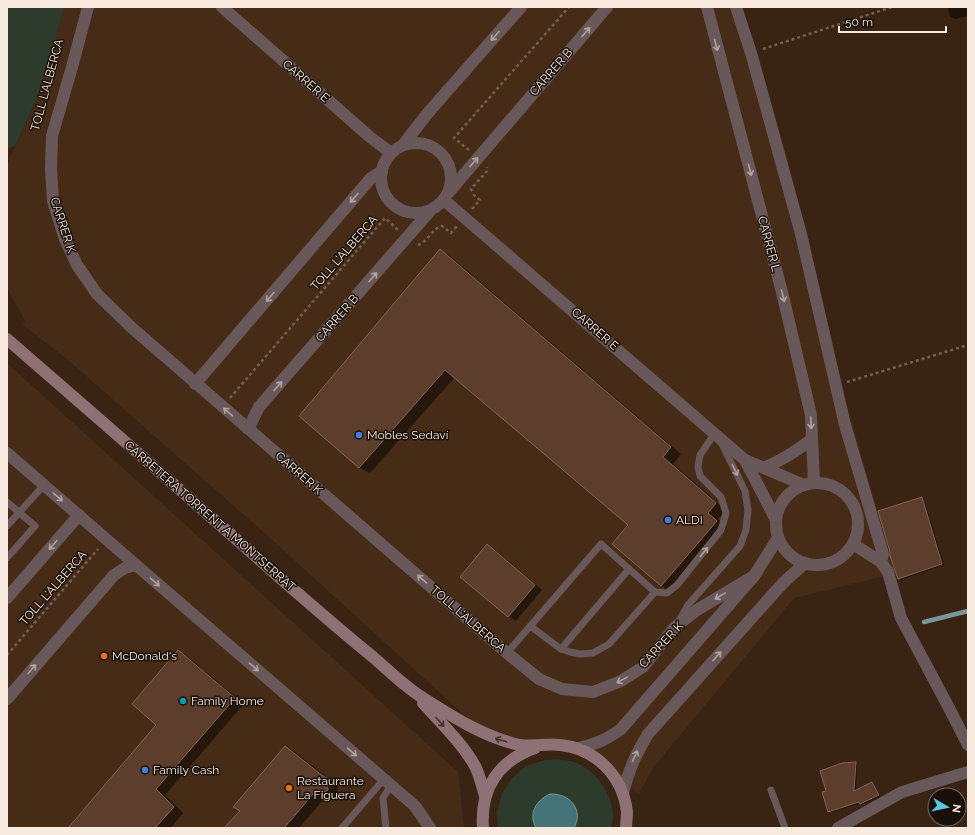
<svg xmlns="http://www.w3.org/2000/svg" width="975" height="835" font-family="Raleway,sans-serif">
	<style>
		.built { fill: #462c16 }
		.green { fill: #2c3b2c }
		.water { fill: #447378; stroke: #7a9797 }
		.shadow { fill: #0007 }
		.lines { fill: none; stroke-linecap: round; stroke-linejoin: round }
		.stream { stroke: #7a9797; stroke-width: 4.5 }
		.building { fill: #5d3e2d; stroke: #806557 }
		.path { stroke: #736051; stroke-width: 2.5; stroke-dasharray: 3 3; stroke-linecap: butt }
		.lane { stroke: #695859; stroke-width: 7 }
		.street { stroke: #695859; stroke-width: 12 }
		.secondary { stroke: #8d7174; stroke-width: 12 }
		.oneway { stroke: #b0a19c }
		.oneway2 { stroke: #42322e }
		.shop-dot { fill: #3f7fe0; stroke: #191009; stroke-width: 1.5 }
		.food-dot { fill: #e8710a; stroke: #191009; stroke-width: 1.5 }
		.culture-dot { fill: #0f9aa8; stroke: #191009; stroke-width: 1.5 }
		.labels { text-anchor: middle; dominant-baseline: central; stroke-width: 3; stroke-linejoin: round; paint-order: stroke }
		.street-label { font-size: 12px; fill: #f8eadf; stroke: #191009 }
		.poi-label { font-size: 12px; fill: #f8eadf; stroke: #191009; text-anchor: start }
	</style>
	<rect width="100%" height="100%" fill="#392414"/>
	<g class="built">
		<polygon points="64,7 742,7 759,58 788,161 843,392 897,579 885,576 794,598 652,769 639,794 622,780 604,759 542,743 498,735 472,722 269,537 67,359 22,324 26,322 8,290 7,285 7,165 33,107 53,51"/>
		<polygon points="7,363 458,772 464,828 7,828"/>
	</g>
	<g class="green">
		<polygon points="7,7 64,7 53,51 33,107 15,146 7,148"/>
		<path d="M545 760C551 760 558 759 564 760 590 762 612 790 613 816 613 820 612 824 611 828H574C581 816 575 802 563 796L534 824 536 828H498L497 812 502 794 512 778 526 766Z"/>
	</g>
	<path class="water" d="M550 794C570 793 584 810 574 828H536C528 814 536 800 550 794Z"/>
	<g class="shadow">
		<polygon points="948,7 967,7 968,16 955,19 950,17"/>
		<polygon points="440,250 450,256 681,454 673,464 726,510 718,519 727,527 672,592 661,586 613,543 629,524 455,377 370,473 360,468 300,416"/>
		<polygon points="921,499 924,500 944,565 901,580 899,578"/>
		<polygon points="488,545 495,550 542,590 516,621 508,616"/>
		<polygon points="178,651 188,657 244,704 165,795 183,813 171,828 69,828 158,725"/>
		<polygon points="286,747 296,753 337,785 338,796 333,799 324,799 299,828 226,828 242,810"/>
		<polygon points="855,763 857,764 856,791 872,783 874,784 880,797 863,804 861,803 831,812 829,811 828,791"/>
	</g>
	<g class="lines">
		<polyline class="stream" points="924,622 968,611"/>
	</g>
	<g class="building">
		<polygon points="440,249 671,447 663,457 716,503 708,513 717,521 661,586 612,544 628,525 445,370 359,468 299,416"/>
		<polygon points="922,497 942,564 898,579 890,556 890,552 878,511"/>
		<polygon points="487,544 535,585 508,617 460,577"/>
		<polygon points="178,650 235,698 156,789 174,807 155,828 68,828 156,725 132,704"/>
		<polygon points="285,746 323,776 327,778 328,790 322,794 314,793 284,828 224,828 240,811 233,807"/>
		<polygon points="856,762 854,791 872,782 879,795 860,804 859,802 828,812 822,792 826,791 820,771 842,763"/>
	</g>
	<g class="lines">
		<g class="path">
			<polyline points="763,49 892,7"/>
			<polyline points="469,150 454,138 569,7"/>
			<polyline points="472,209 480,200 474,195 471,189 487,171 487,167"/>
			<path d="M418 245C428 242 432 228 442 226L451 233 457 226"/>
			<polyline points="847,382 968,345"/>
			<polyline points="230,398 385,218 398,230"/>
			<polyline points="7,655 98,549"/>
		</g>
		<g class="lane">
			<polyline points="7,502 35,526 7,558"/>
			<polyline points="7,526 44,485"/>
			<polyline points="655,592 667,593 677,585 721,530 726,513 721,497 700,476 698,467 700,455 715,433"/>
			<polyline points="680,619 688,605 740,546 746,530 748,510 745,491 721,442"/>
			<polyline points="561,649 629,569"/>
			<polyline points="507,653 601,544 655,592 609,644 593,653 580,654 570,652 561,649 530,626"/>
			<polyline points="771,790 785,828"/>
			<polyline points="342,828 384,779"/>
			<polyline points="386,828 383,798 391,785"/>
		</g>
		<g class="street">
			<polyline points="88,7 72,67 52,136 51,168 53,201 65,239 77,265 97,294 131,327 507,653 539,679 562,689 593,692 621,681 643,667 675,627 697,610 754,576"/>
			<polyline points="222,7 370,137 391,153"/>
			<polyline points="707,7 782,292 811,415 814,483"/>
			<polyline points="736,7 751,53 801,234 845,425 883,554 881,562"/>
			<circle cx="416" cy="178" r="35"/>
			<polyline points="403,145 427,114 521,7"/>
			<polyline points="449,192 607,7"/>
			<polyline points="444,200 745,460 804,485"/>
			<polyline points="195,384 371,178 382,171"/>
			<polyline points="248,429 259,407 430,211"/>
			<polyline points="7,453 136,565 415,806 430,828"/>
			<polyline points="745,460 776,520"/>
			<path d="M764 468C782 460 797 451 812 439"/>
			<circle cx="817" cy="524" r="41"/>
			<polyline points="853,544 881,562 888,572 901,618 948,706 968,745"/>
			<polyline points="7,598 79,515"/>
			<polyline points="7,699 114,575 125,568 136,565"/>
			<path d="M578 748C596 744 606 740 621 729L754 576 778 538"/>
			<path d="M623 793C629 769 636 754 648 734L783 583 804 564"/>
			<polyline points="838,828 902,792 968,772"/>
		</g>
		<g class="secondary">
			<path d="M7 339C98 418 189 497 279 577 310 604 341 631 373 657 388 670 403 685 420 696 450 715 480 735 515 744 530 748 545 743 560 745 595 748 623 776 627 812 627 817 626 823 626 828"/>
			<path d="M423 703C441 723 462 743 475 766 480 776 482 786 485 796"/>
			<path d="M483 828C480 789 498 761 535 748"/>
		</g>
	</g>
	<defs><path id="oneway-shaft" d="M-6 0H5M1.5-3L5.5 0L1.5 3" fill="none" stroke-width="1.6" stroke-linecap="round" stroke-linejoin="round"/></defs>
	<g class="oneway">
		<use href="#oneway-shaft" transform="translate(586 32) rotate(-49)"/>
		<use href="#oneway-shaft" transform="translate(495 36) rotate(131)"/>
		<use href="#oneway-shaft" transform="translate(716 45) rotate(75)"/>
		<use href="#oneway-shaft" transform="translate(474 162) rotate(-49)"/>
		<use href="#oneway-shaft" transform="translate(750 170) rotate(75)"/>
		<use href="#oneway-shaft" transform="translate(354 198) rotate(131)"/>
		<use href="#oneway-shaft" transform="translate(373 277) rotate(-49)"/>
		<use href="#oneway-shaft" transform="translate(783 296) rotate(76)"/>
		<use href="#oneway-shaft" transform="translate(270 297) rotate(131)"/>
		<use href="#oneway-shaft" transform="translate(278 386) rotate(-49)"/>
		<use href="#oneway-shaft" transform="translate(228 412) rotate(-139)"/>
		<use href="#oneway-shaft" transform="translate(811 423) rotate(88)"/>
		<use href="#oneway-shaft" transform="translate(735 470) rotate(64)"/>
		<use href="#oneway-shaft" transform="translate(58 497) rotate(41)"/>
		<use href="#oneway-shaft" transform="translate(53 545) rotate(131)"/>
		<use href="#oneway-shaft" transform="translate(704 552) rotate(-52)"/>
		<use href="#oneway-shaft" transform="translate(422 579) rotate(-139)"/>
		<use href="#oneway-shaft" transform="translate(155 582) rotate(41)"/>
		<use href="#oneway-shaft" transform="translate(720 596) rotate(149)"/>
		<use href="#oneway-shaft" transform="translate(717 656) rotate(-48)"/>
		<use href="#oneway-shaft" transform="translate(254 667) rotate(41)"/>
		<use href="#oneway-shaft" transform="translate(32 669) rotate(-49)"/>
		<use href="#oneway-shaft" transform="translate(622 680) rotate(151)"/>
		<use href="#oneway-shaft" transform="translate(352 752) rotate(41)"/>
		<use href="#oneway-shaft" transform="translate(635 756) rotate(-65)"/>
	</g>
	<g class="oneway2">
		<use href="#oneway-shaft" transform="translate(440 722) rotate(49)"/>
		<use href="#oneway-shaft" transform="translate(501 740) rotate(-162)"/>
	</g>
	<g class="shop-dot">
		<circle cx="359" cy="435" r="4"/>
		<circle cx="668" cy="520" r="4"/>
		<circle cx="145" cy="770" r="4"/>
	</g>
	<g class="food-dot">
		<circle cx="104" cy="656" r="4"/>
		<circle cx="289" cy="788" r="4"/>
	</g>
	<circle class="culture-dot" cx="183" cy="701" r="4"/>
	<g class="labels">
		<g class="street-label">
			<text transform="translate(551 72) rotate(-49)">CARRER B</text>
			<text transform="translate(306 81) rotate(41)">CARRER E</text>
			<text transform="translate(47 85) rotate(-75)">TOLL L'ALBERCA</text>
			<text transform="translate(63 225) rotate(72)">CARRER K</text>
			<text transform="translate(769 244) rotate(75)">CARRER L</text>
			<text transform="translate(344 253) rotate(-49)">TOLL L'ALBERCA</text>
			<text transform="translate(337 318) rotate(-49)">CARRER B</text>
			<text transform="translate(595 329) rotate(41)">CARRER E</text>
			<text transform="translate(299 473) rotate(41)">CARRER K</text>
			<text transform="translate(210 516) rotate(41)">CARRETERA TORRENT A MONTSERRAT</text>
			<text transform="translate(53 588) rotate(-49)">TOLL L'ALBERCA</text>
			<text transform="translate(468 619) rotate(41)">TOLL L'ALBERCA</text>
			<text transform="translate(661 645) rotate(-47)">CARRER K</text>
		</g>
		<g class="poi-label">
			<text x="367" y="435">Mobles Sedaví</text>
			<text x="676" y="520">ALDI</text>
			<text x="112" y="656">McDonald's</text>
			<text x="191" y="701">Family Home</text>
			<text x="153" y="770">Family Cash</text>
			<text x="297" y="781">Restaurante<tspan x="297" dy="14">La Figuera</tspan></text>
		</g>
	</g>
	<rect width="975" height="835" fill="none" stroke="#f8eadf" stroke-width="16"/>
	<g transform="translate(947 807) rotate(99)"><circle r="19" fill="#191009" stroke="#72675f"/>
	<path d="M0-3L7 15L0 10L-7 15Z" fill="#59c8e4"/>
	<text y="-6" font-size="11" font-weight="bold" text-anchor="middle" fill="#f8eadf">N</text>
	</g>
	<path d="M839 26v6h107v-6" fill="none" stroke="#f8eadf" stroke-width="2"/>
	<text x="845" y="26" font-size="12" fill="#f8eadf" stroke="#191009" stroke-width="3" paint-order="stroke">50 m</text>
</svg>
